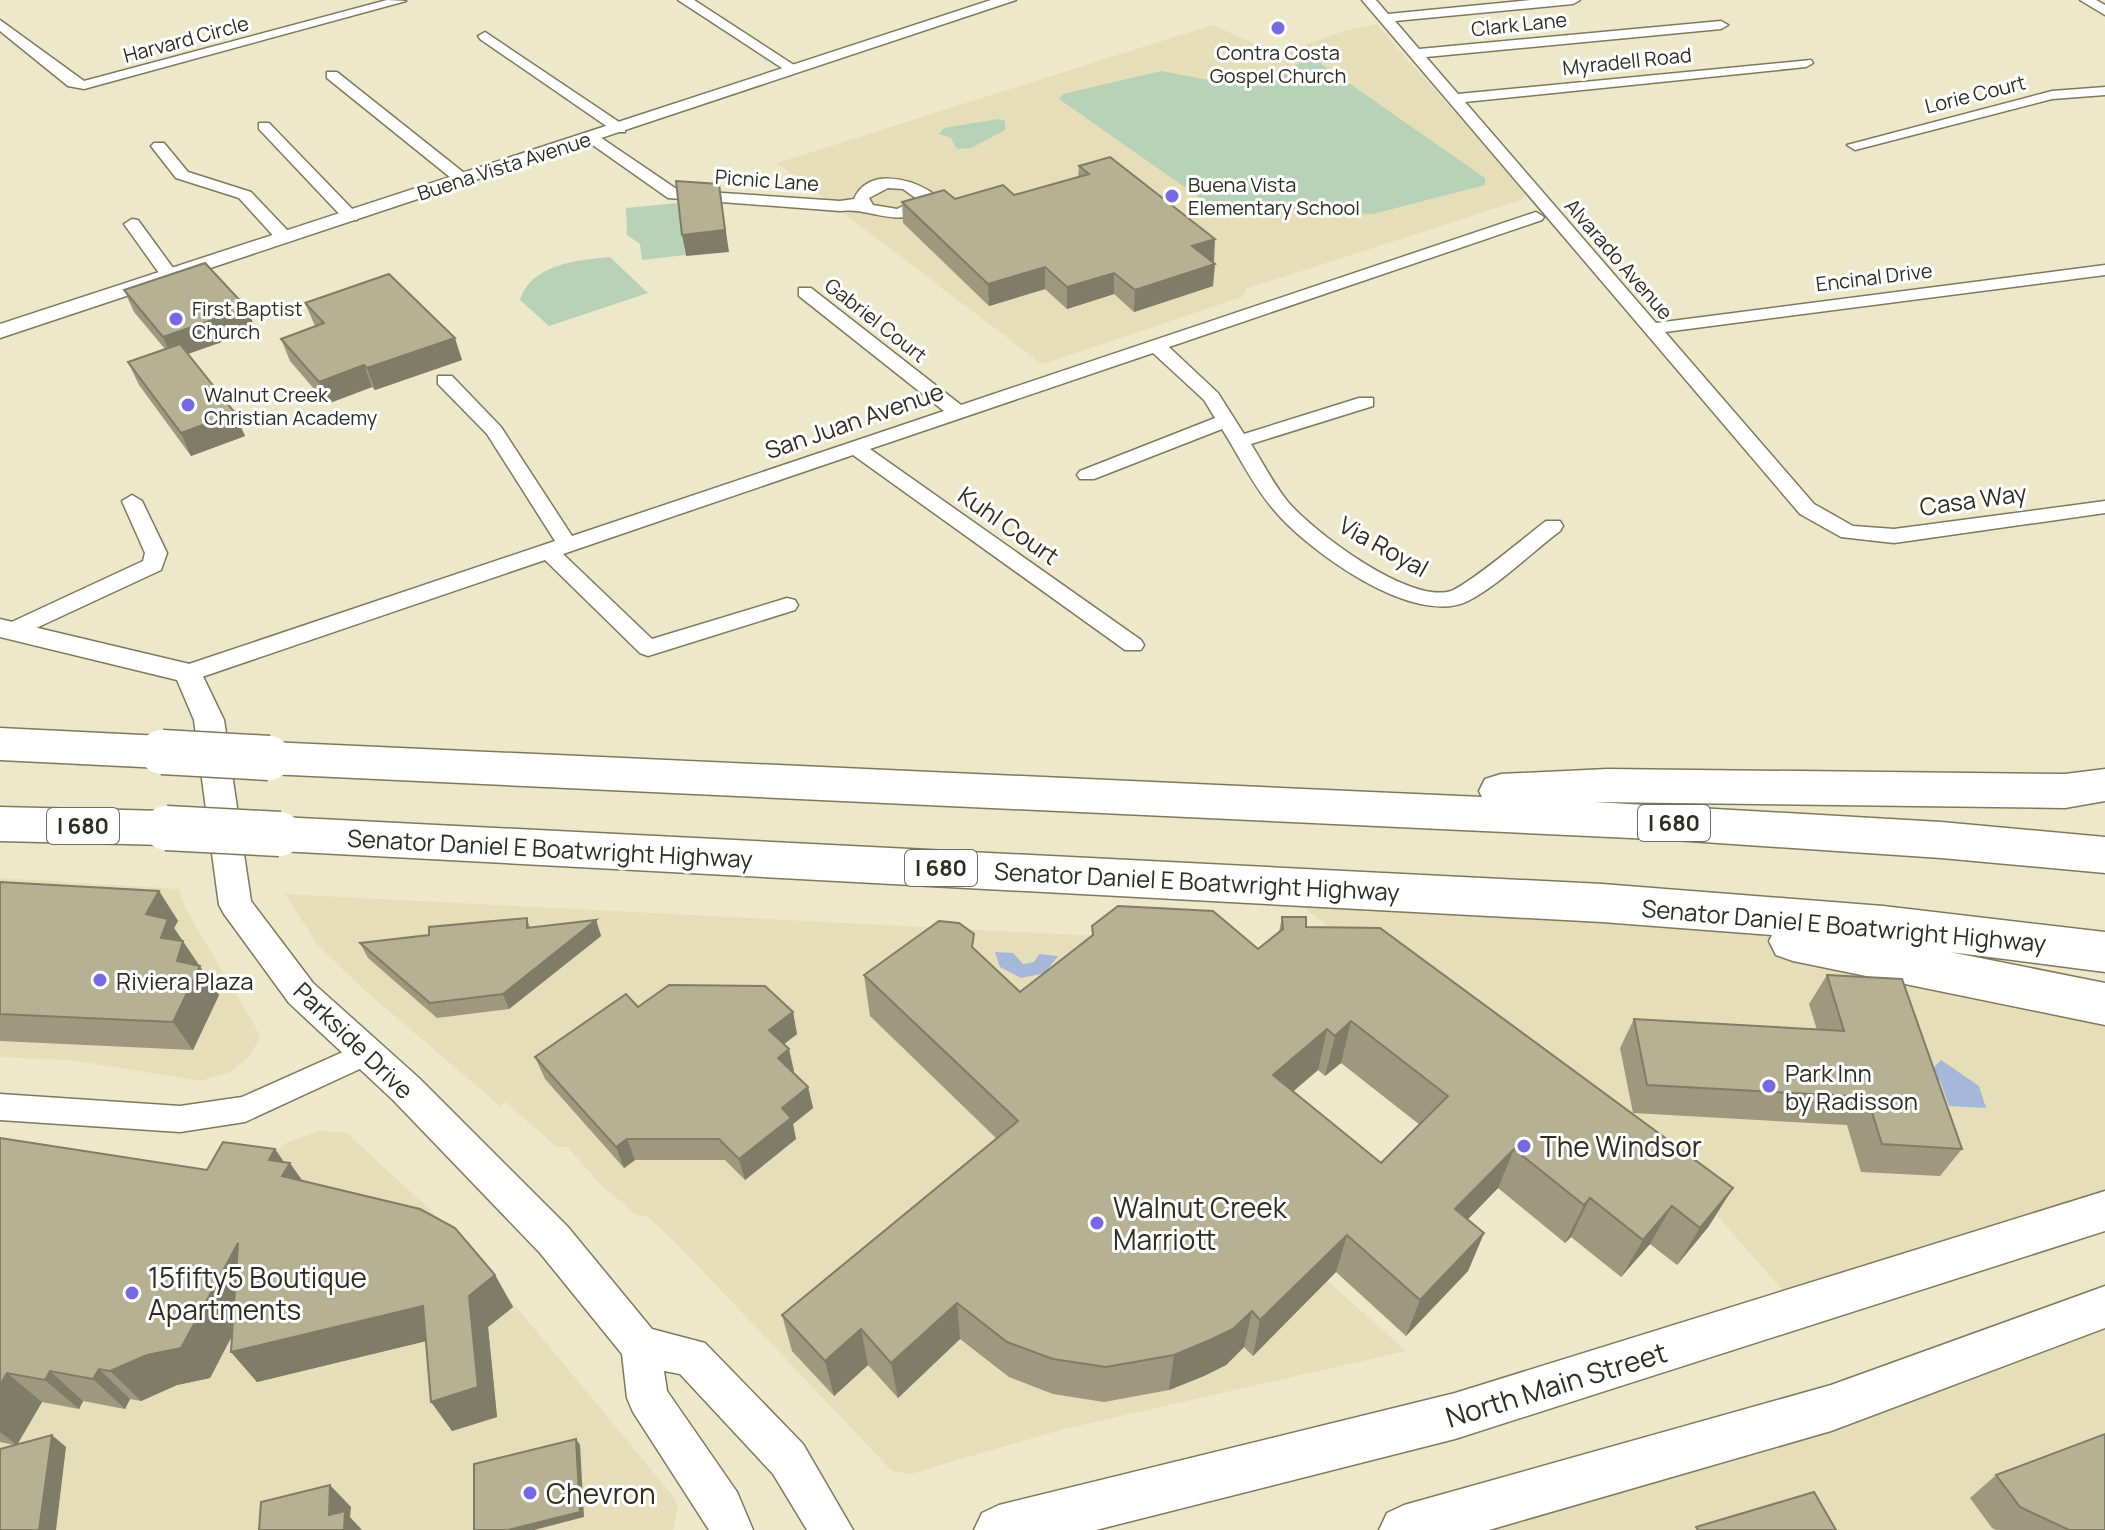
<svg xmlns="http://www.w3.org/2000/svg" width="2105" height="1530" font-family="Manrope,sans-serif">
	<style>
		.built { fill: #e5deb8 }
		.green { fill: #b8d2b8 }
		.water { fill: #a5b8d9 }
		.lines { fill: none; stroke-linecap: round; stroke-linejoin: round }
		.minor-casing { stroke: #7e795d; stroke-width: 3 }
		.tertiary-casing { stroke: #7e795d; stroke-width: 3 }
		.secondary-casing { stroke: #7e795d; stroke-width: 3 }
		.motorway-casing { stroke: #7e795d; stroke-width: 3 }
		.minor { fill: #fff; fill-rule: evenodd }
		.tertiary { fill: #fff; fill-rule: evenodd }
		.secondary { fill: #fff; fill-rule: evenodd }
		.motorway { fill: #fff; fill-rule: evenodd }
		.motorway-bridge-casing { stroke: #7e795d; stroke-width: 47; stroke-linecap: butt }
		.motorway-bridge { stroke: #fff; stroke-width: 44 }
		.wall { fill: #9d987e; fill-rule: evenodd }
		.shaded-wall { fill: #7f7c67 }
		.building { fill: #b6b193; stroke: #7f7c67; stroke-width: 2; fill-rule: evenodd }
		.poi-dot { fill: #7669e4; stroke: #fff; stroke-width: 3 }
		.labels { text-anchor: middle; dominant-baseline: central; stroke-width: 6; stroke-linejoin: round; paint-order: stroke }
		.far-street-label { font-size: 20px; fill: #2f2c21; stroke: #fff }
		.far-poi-label { font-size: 20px; fill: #2f2c21; stroke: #fff; text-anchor: start }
		.shield { fill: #fff; stroke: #6d6b64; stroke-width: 2 }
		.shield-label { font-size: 22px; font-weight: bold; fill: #2f2c21 }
		.street-label { font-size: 24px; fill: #2f2c21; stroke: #fff }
		.poi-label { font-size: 24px; fill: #2f2c21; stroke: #fff; text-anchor: start }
		.near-poi-label { font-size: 28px; fill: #2f2c21; stroke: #fff; text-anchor: start }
		.near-street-label { font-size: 28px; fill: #2f2c21; stroke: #fff }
	</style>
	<rect width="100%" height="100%" fill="#ede8c9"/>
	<g class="built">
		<polygon points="1376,24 1526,193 1521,200 1246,289 1242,297 1042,364 777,163 1212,25 1279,54 1344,31"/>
		<polygon points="0,878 179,889 185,908 254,1024 260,1037 250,1056 230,1072 200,1081 71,1060 0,1057"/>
		<polygon points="1272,885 1602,903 2105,1004 2105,1211 1799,1309 1706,1203"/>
		<polygon points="285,894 1251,944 1110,1086 1406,1351 1060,1430 910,1474 892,1471 678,1245 647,1216 637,1215 602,1186 567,1147 557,1147 505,1102 500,1106 362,988 317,944"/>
		<polygon points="320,1131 347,1133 454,1232 673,1496 678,1507 673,1530 0,1530 0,1148 176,1174 264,1161 286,1143"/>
		<polygon points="2105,1307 2105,1530 1404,1530"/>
	</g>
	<g class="green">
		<polygon points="1310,56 1485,178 1485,185 1373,214 1213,207 1059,99 1063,94 1161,71 1230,84 1258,86 1271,82"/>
		<polygon points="998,119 1005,121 1005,130 971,148 957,149 951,138 939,134 944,128"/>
		<polygon points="678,203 685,255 642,260 640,244 627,235 626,208"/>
		<path d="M610 257 648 293 549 326 520 300C531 264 578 260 610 257Z"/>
	</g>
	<g class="water">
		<polygon points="995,952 1013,953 1023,964 1034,962 1039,954 1058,956 1045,973 1021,978 1000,967"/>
		<polygon points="1941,1060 1979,1086 1986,1108 1949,1106 1940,1081 1929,1073"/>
	</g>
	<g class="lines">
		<defs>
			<g id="minor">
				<polygon points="387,0 406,1 84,89 68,86 0,31 0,20 84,81"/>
				<polygon points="678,0 694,0 800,69 788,72"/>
				<polygon points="1362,0 1376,0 1388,14 1531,0 1580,0 1573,4 1395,21 1419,49 1721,21 1728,25 1721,29 1426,57 1458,94 1811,60 1813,63 1806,67 1465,102 1656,323 2105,265 2105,275 1665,332 1814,504 1853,526 1894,529 2105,501 2105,513 1894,543 1841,537 1800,514"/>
				<polygon points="2080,0 2096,0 2105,5 2105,15"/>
				<polygon points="485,32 625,126 625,132 615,132 480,39 478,36"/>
				<polygon points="327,72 337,72 468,176 468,182 456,182 327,78"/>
				<polygon points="2105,87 2105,95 2052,99 1855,150 1847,145 2052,91"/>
				<polygon points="259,123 269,123 357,214 357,220 345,220 259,129"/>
				<path d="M587 135H597L678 190 840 201 854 199C867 169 907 177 931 192L933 200C906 235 872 206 840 211L668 198 587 141ZM888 188 903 189 917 199 897 209 873 205 869 198Z"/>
				<polygon points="154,143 164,143 188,172 251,192 290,233 290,241 278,241 239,198 176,178 151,146"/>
				<path d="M1536 212 1544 217 1542 220 1169 347 1218 393 1244 434 1359 398H1373V406L1251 444C1263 463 1274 485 1288 502 1315 533 1409 604 1451 591 1470 584 1526 536 1546 521H1560L1563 526 1560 531C1532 552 1499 585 1468 601 1414 628 1307 550 1274 510 1253 486 1238 454 1222 429L1094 479H1080L1077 475 1080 471 1215 418 1204 400 1153 353 870 449 1141 640 1144 645 1141 650H1125L853 455 563 554 652 639 787 598 795 600 798 605 795 610 648 656 640 653 545 560 196 679 188 681 177 673 180 667 555 541 487 434 438 384V376H452L501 427 572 536 944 411 799 296V288H811L961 405Z"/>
				<polygon points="132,219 138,220 176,272 176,280 164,280 124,224"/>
				<polygon points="132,495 142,501 167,553 161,570 19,636 3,636 0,631 3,626 143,561 145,553 122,501"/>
				<polygon points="365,1042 375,1046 379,1054 375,1062 245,1122 180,1132 0,1120 0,1094 180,1106 242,1097"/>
			</g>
			<g id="tertiary">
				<polygon points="991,0 1016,0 0,338 0,324"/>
				<polygon points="0,619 198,666 224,720 251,901 313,983 419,1078 568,1227 652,1329 705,1343 803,1444 853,1530 807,1530 773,1474 680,1374 664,1371 667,1391 737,1492 753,1530 709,1530 633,1412 627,1398 622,1354 540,1253 393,1100 289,1003 224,914 219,905 194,720 177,680 0,637"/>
			</g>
			<g id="secondary">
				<polygon points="2105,1191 2105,1231 1455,1439 1096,1530 974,1530 982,1513 999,1505 1455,1393"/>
				<polygon points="2105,1286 2105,1328 1831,1431 1489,1530 1379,1530 1387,1513 1404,1505 1831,1385"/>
			</g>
			<g id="motorway">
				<polygon points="0,728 162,736 177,741 184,752 177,763 162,768 0,760"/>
				<polygon points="269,742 1482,797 1479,791 1485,779 1501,774 1607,769 2065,774 2105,769 2105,801 2065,808 1594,802 1941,822 2105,837 2105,873 1941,858 1674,840 269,774 254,769 247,758 254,747"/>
				<polygon points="0,807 166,811 182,816 189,828 182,840 166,845 0,841"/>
				<polygon points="280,817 1602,884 1883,906 2105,932 2105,972 1950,952 2105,983 2105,1025 1793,961 1776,955 1769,941 1772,935 1602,922 280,851 264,846 257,834 264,822"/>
			</g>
		</defs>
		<use href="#minor" class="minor-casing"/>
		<use href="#tertiary" class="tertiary-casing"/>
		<use href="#secondary" class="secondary-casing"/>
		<use href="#motorway" class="motorway-casing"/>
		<use href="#minor" class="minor"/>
		<use href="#tertiary" class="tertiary"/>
		<use href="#secondary" class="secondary"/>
		<use href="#motorway" class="motorway"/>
		<defs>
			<g id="motorway-bridge">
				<polyline points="162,752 269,758"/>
				<polyline points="166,828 280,834"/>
			</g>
		</defs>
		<use href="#motorway-bridge" class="motorway-bridge-casing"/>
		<use href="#motorway-bridge" class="motorway-bridge"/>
	</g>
	<g class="wall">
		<polygon points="1079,166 1214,261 1212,261 1213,286 1134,312 1114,294 1067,309 1045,289 989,306 903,223 902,202 1014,195 1078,177"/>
		<polygon points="124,290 256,330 188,354 245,436 191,456 139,385 128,362 165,349 134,312"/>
		<polygon points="305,303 462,360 375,390 372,387 327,404 290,361 281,339 315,326"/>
		<polygon points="0,882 159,891 178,921 174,928 219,995 193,1050 0,1041"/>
		<path d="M1282 917 1306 927 1709 1226 1677 1265 1650 1244 1621 1277 1571 1237 1565 1243 1498 1188 1468 1219 1484 1233 1468 1271 1406 1336 1336 1272 1253 1356 1244 1347 1226 1365 1204 1376 1169 1390 1104 1402 1053 1394 1009 1377 960 1339 898 1398 868 1365 834 1396 792 1351 782 1315 996 1138 870 1016 864 975 975 950 1020 992 1092 936V926L1258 949 1279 932ZM1341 1063 1420 1125 1381 1163 1293 1091 1318 1070 1325 1076Z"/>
		<polygon points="527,918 530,928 596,920 601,936 509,1009 437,1018 368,958 360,943 429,935"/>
		<polygon points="1827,975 1962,1149 1940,1176 1861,1172 1847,1125 1633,1113 1620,1048 1634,1019 1817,1030 1809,1004"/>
		<polygon points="638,1007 793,1012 797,1034 784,1044 794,1071 792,1072 808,1087 813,1108 793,1124 796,1139 745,1180 725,1160 635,1160 624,1168 545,1079 535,1057"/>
		<polygon points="0,1138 207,1170 275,1149 284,1162 302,1181 495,1275 513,1307 488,1327 497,1417 452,1431 426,1341 257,1382 231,1352 232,1336 210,1378 177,1385 141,1401 130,1399 125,1409 83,1401 79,1409 42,1402 17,1444 66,1447 14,1445 0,1442"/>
		<polygon points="1996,1475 2105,1530 1996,1530 1992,1528 1970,1498"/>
	</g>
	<g class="shaded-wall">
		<polygon points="719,184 729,252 686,256 682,235"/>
		<polygon points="1215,239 1214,261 1191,268 1192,246"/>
		<polygon points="1215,264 1213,286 1134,312 1135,290"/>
		<polygon points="1045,267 1045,289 989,306 988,284"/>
		<polygon points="1114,273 1114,294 1067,309 1067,287"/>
		<polygon points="247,308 256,330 173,359 163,337"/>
		<polygon points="455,338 462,360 375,390 367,368"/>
		<polygon points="364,365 372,387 327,404 319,382"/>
		<polygon points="235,413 245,436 191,456 181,433"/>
		<polygon points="159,891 178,921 174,928 219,995 193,1050 173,1022 146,914"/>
		<polygon points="596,920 601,936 509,1009 503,994"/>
		<polygon points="793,1012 797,1034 774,1052 769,1030"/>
		<polygon points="1351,1021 1341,1063 1325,1076 1335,1036"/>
		<polygon points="1327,1029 1318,1070 1266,1115 1273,1075"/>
		<polygon points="789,1049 794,1071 783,1079 778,1058"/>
		<polygon points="808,1087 813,1108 793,1124 796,1139 745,1180 739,1159 782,1108"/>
		<polygon points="627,1139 635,1160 624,1168 616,1147"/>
		<polygon points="275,1149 287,1167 290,1163 313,1196 306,1210 269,1160"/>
		<polygon points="1514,1149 1498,1188 1441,1247 1455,1209"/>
		<polygon points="1733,1188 1709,1226 1677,1265 1700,1228"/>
		<polygon points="1590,1198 1571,1237 1565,1243 1584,1205"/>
		<polygon points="1672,1206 1650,1244 1621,1277 1643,1240"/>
		<polygon points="1484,1233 1468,1271 1406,1336 1420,1300"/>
		<polygon points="1347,1235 1336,1272 1253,1356 1260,1320"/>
		<polygon points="238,1243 263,1276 210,1378 177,1385 141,1401 110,1371"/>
		<polygon points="495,1275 513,1307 488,1327 497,1417 452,1431 431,1402 469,1296"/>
		<polygon points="957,1303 960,1339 898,1398 891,1363"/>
		<polygon points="423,1306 443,1337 257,1382 231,1352"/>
		<polygon points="1252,1311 1244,1347 1226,1365 1204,1376 1169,1390 1174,1355"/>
		<polygon points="861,1329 868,1365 834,1396 825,1361"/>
		<polygon points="99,1369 130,1399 125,1409 93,1379"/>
		<polygon points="50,1371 83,1401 79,1409 45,1380"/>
		<polygon points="7,1373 42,1402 17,1445 0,1432 0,1385"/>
		<polygon points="52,1435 66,1447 56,1530 39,1530"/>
		<polygon points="576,1439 580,1445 584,1517 534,1530 508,1530"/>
		<polygon points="330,1485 351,1507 350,1517 362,1530 343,1530 329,1515"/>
	</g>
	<g class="building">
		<polygon points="1110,157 1215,239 1192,246 1215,264 1135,290 1114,273 1067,287 1045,267 988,284 902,202 944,190 955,199 1003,185 1014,195 1089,174 1079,166"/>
		<polygon points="676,181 719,184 725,230 682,235"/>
		<polygon points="205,263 247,308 163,337 124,290"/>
		<polygon points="389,274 455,338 367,368 364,365 319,382 281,339 324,323 305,303"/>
		<polygon points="180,344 235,413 181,433 128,362"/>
		<polygon points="0,882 159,891 146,914 168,919 161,938 183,941 177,961 200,966 173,1022 0,1014"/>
		<path d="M1118 906 1213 911 1258 949 1283 929 1282 917H1306V927L1380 928 1733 1188 1700 1228 1672 1206 1643 1240 1590 1198 1584 1205 1514 1149 1455 1209 1484 1233 1420 1300 1347 1235 1260 1320 1252 1311 1233 1329 1210 1340 1174 1355 1106 1367 1053 1359 1007 1342 957 1303 891 1363 861 1329 825 1361 782 1315 1018 1121 864 975 939 921 959 923 974 934 972 947 1020 992 1093 935 1092 926ZM1351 1021 1448 1096 1381 1163 1273 1075 1327 1029 1335 1036Z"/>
		<polygon points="527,918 527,928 596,920 503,994 430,1003 360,943 429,935 429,927"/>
		<polygon points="1827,975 1902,979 1962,1149 1882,1144 1867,1097 1647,1085 1634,1019 1844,1031"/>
		<polygon points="669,985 765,986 793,1012 769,1030 789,1049 778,1058 808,1087 782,1108 791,1118 739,1159 719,1139 627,1139 616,1147 535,1057 626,994 638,1007"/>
		<polygon points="0,1138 207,1170 223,1142 275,1149 269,1160 290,1163 282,1176 420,1209 455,1228 495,1275 469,1296 478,1387 431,1402 423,1306 231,1352 238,1243 181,1348 147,1355 110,1371 99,1369 93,1379 50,1371 45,1380 7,1373 0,1385"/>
		<polygon points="2105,1434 2105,1530 2069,1530 2020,1507 1996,1475"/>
		<polygon points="52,1435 39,1530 0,1530 0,1449"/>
		<polygon points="576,1439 580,1512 508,1530 474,1530 474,1464"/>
		<polygon points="330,1485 329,1515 345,1511 344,1530 259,1530 261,1502"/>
		<polygon points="1814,1492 1836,1530 1698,1530 1696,1527"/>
	</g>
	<g class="poi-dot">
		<circle cx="1278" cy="28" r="8"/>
		<circle cx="1172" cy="196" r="8"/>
		<circle cx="176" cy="319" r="8"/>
		<circle cx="188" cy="405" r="8"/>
		<circle cx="100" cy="980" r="8"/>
		<circle cx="1769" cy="1086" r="8"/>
		<circle cx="1524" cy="1146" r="8"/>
		<circle cx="1097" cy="1223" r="8"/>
		<circle cx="132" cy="1293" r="8"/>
		<circle cx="530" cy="1493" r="8"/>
	</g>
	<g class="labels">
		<g class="far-street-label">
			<text transform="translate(1519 24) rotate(-6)">Clark Lane</text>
			<text transform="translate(186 39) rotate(-15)">Harvard Circle</text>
			<text transform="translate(1627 61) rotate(-6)">Myradell Road</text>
			<text transform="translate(1975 94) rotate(-14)">Lorie Court</text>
			<text transform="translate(504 166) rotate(-18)">Buena Vista Avenue</text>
			<text transform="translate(767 180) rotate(4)">Picnic Lane</text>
			<text transform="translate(1619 259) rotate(49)">Alvarado Avenue</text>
			<text transform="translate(1874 277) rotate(-7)">Encinal Drive</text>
			<text transform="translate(876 320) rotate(38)">Gabriel Court</text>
		</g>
		<g class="far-poi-label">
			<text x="1278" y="52" text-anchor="middle">Contra Costa<tspan x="1278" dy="23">Gospel Church</tspan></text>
			<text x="1188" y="184">Buena Vista<tspan x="1188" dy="23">Elementary School</tspan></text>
			<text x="192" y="308">First Baptist<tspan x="192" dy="23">Church</tspan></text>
			<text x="204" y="394">Walnut Creek<tspan x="204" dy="23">Christian Academy</tspan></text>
		</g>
		<g class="shield">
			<rect x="1638" y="805" width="72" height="36" rx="6"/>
			<rect x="47" y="808" width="72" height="36" rx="6"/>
			<rect x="905" y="850" width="72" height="36" rx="6"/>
		</g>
		<g class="shield-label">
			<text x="1674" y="823">I 680</text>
			<text x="83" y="826">I 680</text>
			<text x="941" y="868">I 680</text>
		</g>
		<g class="street-label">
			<text transform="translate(854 420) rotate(-19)">San Juan Avenue</text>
			<text transform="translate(1973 499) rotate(-8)">Casa Way</text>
			<text transform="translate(1009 525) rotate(35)">Kuhl Court</text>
			<text transform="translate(1384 546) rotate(29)">Via Royal</text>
			<text transform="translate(550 848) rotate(3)">Senator Daniel E Boatwright Highway</text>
			<text transform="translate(1197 881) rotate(3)">Senator Daniel E Boatwright Highway</text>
			<text transform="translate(1844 925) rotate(5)">Senator Daniel E Boatwright Highway</text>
			<text transform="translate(354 1040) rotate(44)">Parkside Drive</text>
		</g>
		<g class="poi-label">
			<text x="116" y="980">Riviera Plaza</text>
			<text x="1785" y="1072">Park Inn<tspan x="1785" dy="28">by Radisson</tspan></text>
		</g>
		<g class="near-poi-label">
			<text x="1540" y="1146">The Windsor</text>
			<text x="1113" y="1207">Walnut Creek<tspan x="1113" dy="32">Marriott</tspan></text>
			<text x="148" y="1277">15fifty5 Boutique<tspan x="148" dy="32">Apartments</tspan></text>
			<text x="546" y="1493">Chevron</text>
		</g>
		<g class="near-street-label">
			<text transform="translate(1556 1384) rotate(-17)">North Main Street</text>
		</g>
	</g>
</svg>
